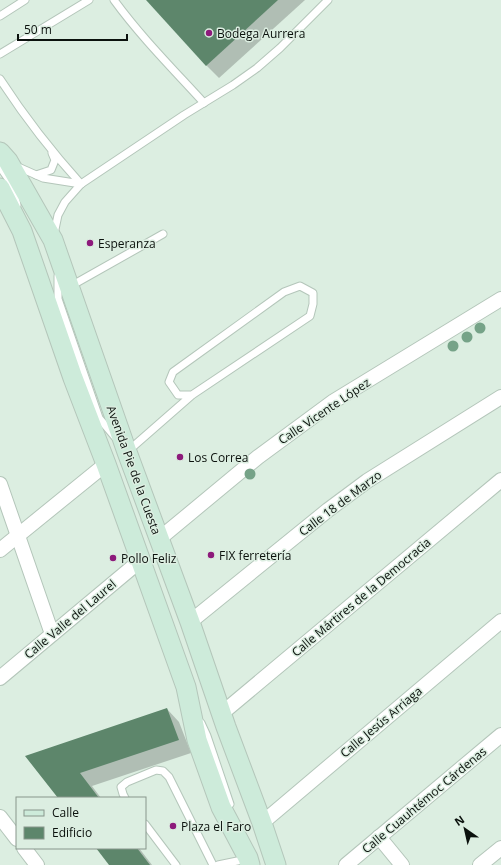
<svg xmlns="http://www.w3.org/2000/svg" width="501" height="865" font-family="'Open Sans',sans-serif">
	<style>
		.shadow { fill: #0003 }
		.building { fill: #5d866b }
		.lines { fill: none; stroke-linecap: round; stroke-linejoin: round }
		.lane-casing { stroke: #b4c6ba; stroke-width: 9 }
		.street-casing { stroke: #b4c6ba; stroke-width: 16 }
		.secondary-casing { stroke: #b4c6ba; stroke-width: 21 }
		.lane { stroke: #fff; stroke-width: 7 }
		.street { stroke: #fff; stroke-width: 14 }
		.secondary { stroke: #cdebda; stroke-width: 19 }
		.tree { fill: #76a388 }
		.poi-dot { fill: #8d1a7b; stroke: #dceee1; stroke-width: 1.5 }
		.labels { text-anchor: middle; dominant-baseline: central; stroke-width: 3; stroke-linejoin: round; paint-order: stroke }
		.poi-label { font-size: 12px; fill: #0b110d; stroke: #dceee1; text-anchor: start }
		.street-label { font-size: 12px; fill: #0b110d; stroke: #dceee1 }
	</style>
	<rect width="100%" height="100%" fill="#dceee1"/>
	<g class="shadow">
		<polygon points="147,0 305,0 219,78 206,65"/>
		<polygon points="167,709 179,722 191,753 92,786 101,798 59,798 27,756"/>
		<polygon points="97,848 139,848 152,865 110,865"/>
	</g>
	<g class="building">
		<polygon points="146,0 278,0 206,66"/>
		<polygon points="167,708 179,740 80,773 99,798 58,798 25,756"/>
		<polygon points="96,848 137,848 150,865 109,865"/>
	</g>
	<g class="lines">
		<defs>
			<g id="lane">
				<path d="M114 0C141 37 173 69 204 103"/>
				<polyline points="0,16 25,0"/>
				<polyline points="0,54 89,0"/>
				<path d="M0 79C24 116 51 151 81 184"/>
				<polyline points="16,166 43,178 81,184"/>
				<polyline points="0,167 12,184 17,205"/>
				<polyline points="36,175 51,170 55,160 52,153"/>
				<polyline points="54,234 58,215 65,202 81,184 184,115 233,85 257,68 280,48 328,0"/>
				<polyline points="58,276 58,299 99,418 115,437"/>
				<polyline points="69,287 163,234"/>
				<polyline points="128,451 192,395 310,316 313,304 313,293 300,286 284,292 173,372 169,382 178,395 192,395"/>
				<polyline points="201,723 207,736 230,804"/>
				<polyline points="125,798 123,794 121,787 127,782 156,770 163,771 169,777 213,865"/>
				<polyline points="145,824 176,865"/>
				<polyline points="218,865 247,859"/>
			</g>
			<g id="street">
				<polyline points="0,484 52,634"/>
				<polyline points="159,539 258,457 334,401 501,299"/>
				<polyline points="0,550 106,464"/>
				<polyline points="190,622 328,510 367,481 501,397"/>
				<polyline points="0,678 141,560"/>
				<polyline points="221,714 501,480"/>
				<polyline points="0,817 17,839"/>
				<polyline points="262,823 501,621"/>
				<polyline points="379,837 402,865"/>
				<polyline points="24,848 37,865"/>
				<polyline points="346,865 501,735"/>
				<polyline points="480,865 501,848"/>
			</g>
			<g id="secondary">
				<polyline points="0,152 8,161 53,240 127,452 190,622 226,727 262,823 276,865"/>
				<polyline points="0,188 22,231 73,378 106,464 186,687 197,740 221,807 248,858 250,865"/>
			</g>
		</defs>
		<use href="#lane" class="lane-casing"/>
		<use href="#street" class="street-casing"/>
		<use href="#secondary" class="secondary-casing"/>
		<use href="#lane" class="lane"/>
		<use href="#street" class="street"/>
		<use href="#secondary" class="secondary"/>
	</g>
	<g class="tree">
		<circle cx="480" cy="328" r="5.5"/>
		<circle cx="467" cy="337" r="5.5"/>
		<circle cx="453" cy="346" r="5.5"/>
		<circle cx="250" cy="474" r="5.5"/>
	</g>
	<g class="poi-dot">
		<circle cx="209" cy="33" r="4"/>
		<circle cx="90" cy="243" r="4"/>
		<circle cx="180" cy="457" r="4"/>
		<circle cx="211" cy="555" r="4"/>
		<circle cx="113" cy="558" r="4"/>
		<circle cx="173" cy="826" r="4"/>
	</g>
	<g class="labels">
		<g class="poi-label">
			<text x="217" y="33">Bodega Aurrera</text>
			<text x="98" y="243">Esperanza</text>
			<text x="188" y="457">Los Correa</text>
			<text x="219" y="555">FIX ferretería</text>
			<text x="121" y="558">Pollo Feliz</text>
			<text x="181" y="826">Plaza el Faro</text>
		</g>
		<g class="street-label">
			<text transform="translate(324 411) rotate(-34)">Calle Vicente López</text>
			<text transform="translate(134 470) rotate(70)">Avenida Pie de la Cuesta</text>
			<text transform="translate(340 503) rotate(-37)">Calle 18 de Marzo</text>
			<text transform="translate(361 597) rotate(-40)">Calle Mártires de la Democracia</text>
			<text transform="translate(70 619) rotate(-40)">Calle Valle del Laurel</text>
			<text transform="translate(381 722) rotate(-40)">Calle Jesús Arriaga</text>
			<text transform="translate(424 800) rotate(-40)">Calle Cuauhtémoc Cárdenas</text>
		</g>
	</g>
	<rect x="16" y="797" width="130" height="52" fill="#dceee1" stroke="#88968c"/>
	<rect x="24" y="810" width="20" height="6" fill="#cdebda" stroke="#88968c"/>
	<text x="52" y="817" font-size="12" fill="#0b110d">Calle</text>
	<rect x="24" y="827" width="20" height="12" fill="#5d866b" stroke="#88968c"/>
	<text x="52" y="837" font-size="12" fill="#0b110d">Edificio</text>
	<g transform="translate(465 829) rotate(326)" stroke="#dceee1" stroke-width="3" paint-order="stroke">
	<path d="M0-3L7 15L0 10L-7 15Z" fill="#0b110d"/>
	<text y="-6" font-size="11" font-weight="bold" text-anchor="middle" fill="#0b110d">N</text>
	</g>
	<path d="M18 34v6h109v-6" fill="none" stroke="#0b110d" stroke-width="2"/>
	<text x="24" y="34" font-size="12" fill="#0b110d" stroke="#dceee1" stroke-width="3" paint-order="stroke">50 m</text>
</svg>
